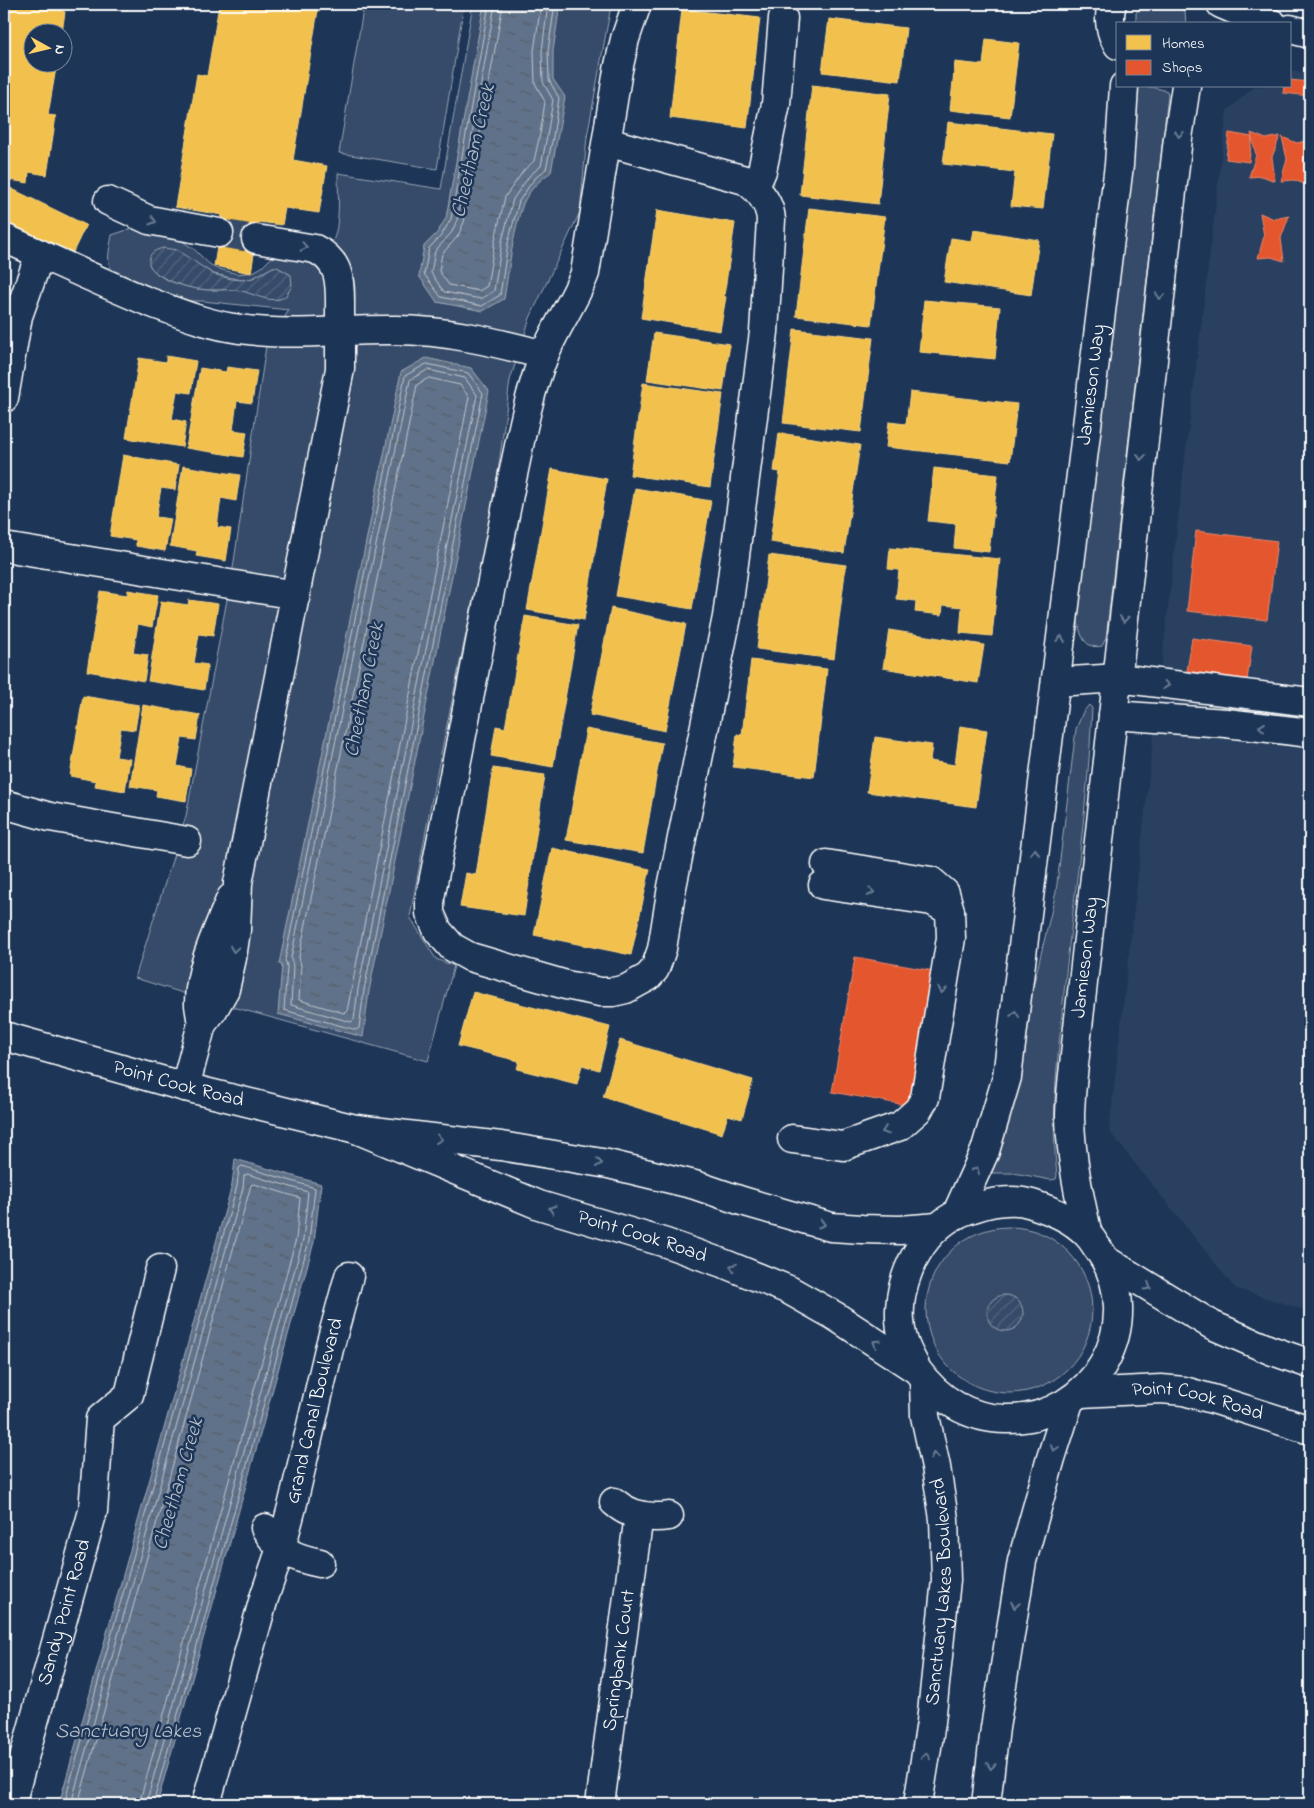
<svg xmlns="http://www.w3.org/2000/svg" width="1314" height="1808" font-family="'Indie Flower',sans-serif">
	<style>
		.built { fill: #2a4161 }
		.green { fill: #364b69; stroke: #9aa5b4; fill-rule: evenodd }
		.garden { fill: url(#garden-furrows); stroke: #9aa5b4 }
		.water { fill: url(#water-ripples); stroke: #a0aab8 }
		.homes { fill: #f2c14e; stroke: #f6d483 }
		.shops { fill: #e4572e; stroke: #ec896d }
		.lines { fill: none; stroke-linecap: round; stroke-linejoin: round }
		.shore { stroke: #c0c7d0; stroke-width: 1 }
		.minor-tunnel { stroke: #344968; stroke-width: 28; stroke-dasharray: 28 14; stroke-linecap: butt }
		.minor-casing { stroke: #fff; stroke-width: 31 }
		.major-casing { stroke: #fff; stroke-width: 31 }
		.minor { stroke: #1d3557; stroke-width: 28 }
		.major { stroke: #1d3557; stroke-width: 28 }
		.oneway { stroke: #6c7c92 }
		.labels { text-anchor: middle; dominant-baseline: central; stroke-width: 5; stroke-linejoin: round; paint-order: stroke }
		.street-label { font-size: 20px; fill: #fff; stroke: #1d3557 }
		.water-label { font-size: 21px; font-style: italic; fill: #b8c0ca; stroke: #1d3557 }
	</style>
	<defs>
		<pattern id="garden-furrows" width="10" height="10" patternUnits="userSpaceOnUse" patternTransform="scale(1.25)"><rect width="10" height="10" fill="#364b69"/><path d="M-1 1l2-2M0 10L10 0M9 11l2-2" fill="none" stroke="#546680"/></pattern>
		<pattern id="water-ripples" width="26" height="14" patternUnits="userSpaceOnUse" patternTransform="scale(1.25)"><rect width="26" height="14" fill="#617289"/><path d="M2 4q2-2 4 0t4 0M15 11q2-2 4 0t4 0" fill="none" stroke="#555d67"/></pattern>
	</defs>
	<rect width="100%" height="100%" fill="#1d3557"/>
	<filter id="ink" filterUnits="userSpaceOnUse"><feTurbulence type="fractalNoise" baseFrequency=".02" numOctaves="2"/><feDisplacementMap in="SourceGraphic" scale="10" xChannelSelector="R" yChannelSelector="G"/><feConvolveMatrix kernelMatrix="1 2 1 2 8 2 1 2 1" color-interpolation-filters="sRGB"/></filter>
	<g filter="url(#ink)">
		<polygon class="built" points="1290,71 1310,73 1310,1312 1235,1288 1109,1131 1183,475 1227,111 1255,86 1290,86"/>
		<g class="green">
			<polygon points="364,4 464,4 437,169 339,153"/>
			<path d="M473 4H614L610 11 587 137 580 212 530 318 510 380 495 495 434 787 410 917 436 959 454 966 428 1061 186 994 135 978 186 816 233 568 266 346 289 310 202 301H184L115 273C104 264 110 248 112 235L136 227 173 235 194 249 207 262 215 268 238 274 253 272 262 267 273 256 293 254 319 263C323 257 328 250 332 243 341 226 338 193 338 173L441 189ZM149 264 198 265 214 274 242 280 253 278 273 267H277L291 275 280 299C265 300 253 293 238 290 229 289 220 290 211 290 193 290 156 281 149 264Z"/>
			<polygon points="1142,4 1180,4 1185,12 1186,24 1136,24 1136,13"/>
			<path d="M1138 86C1148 86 1157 88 1167 91L1168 95 1106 638 1102 646C1082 651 1079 629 1077 615Z"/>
			<path d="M1089 705 1092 708C1088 814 1070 919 1061 1024 1056 1075 1051 1125 1057 1175L1056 1179 1051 1180 1014 1173H990L1025 1032 1033 987 1056 892 1076 729 1083 712Z"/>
			<circle cx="1009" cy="1310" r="83"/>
		</g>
		<g class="garden">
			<path d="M163 248 177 250 213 274 231 279 242 280 253 278 273 267H277L291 275 292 286 285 297C269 305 252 292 237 290 224 289 211 291 198 289 186 288 146 275 149 260 150 252 156 250 163 248Z"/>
			<circle cx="1005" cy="1313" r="18"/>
		</g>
		<g class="water">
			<path d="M484 4H560L553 51V79L565 97 551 172C540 180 528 191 523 204 513 231 509 270 504 299L483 311 437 302 419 276 424 246 437 233 446 218Z"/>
			<polygon points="426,358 471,368 489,391 369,991 363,1037 278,1014 282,965 279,964 401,372"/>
			<polygon points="235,1159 321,1184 314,1242 157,1804 59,1804 232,1185"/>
		</g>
		<g class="homes">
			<polygon points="4,4 61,4 60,10 65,12 62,32 32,32 32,62 57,62 48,115 56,116 47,175 29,172 28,183 4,179"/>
			<polygon points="93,4 129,4 128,9"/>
			<polygon points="213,4 319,4 293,160 327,166 319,213 285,208 282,225 259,222 251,273 214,266 222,215 175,207 197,74 207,76 219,5"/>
			<polygon points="682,9 760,18 747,128 670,118"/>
			<polygon points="829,19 906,28 900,81 822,72"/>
			<polygon points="986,39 1019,43 1010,117 950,110 955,62 983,65"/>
			<polygon points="812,85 890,94 878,204 800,195"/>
			<polygon points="948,122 1052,134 1043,209 1011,206 1015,172 943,164"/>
			<polygon points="4,185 86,225 72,254 4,222"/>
			<polygon points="809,208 885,217 871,325 796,316"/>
			<polygon points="657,210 735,223 724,296 726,297 720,331 641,318"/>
			<polygon points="974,230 1039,240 1031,295 944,282 951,238 972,241"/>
			<polygon points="924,300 1000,307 995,359 919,352"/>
			<polygon points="794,329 873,338 861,432 783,423"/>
			<polygon points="654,333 730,344 723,391 647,380"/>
			<polygon points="166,356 196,361 191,393 177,391 172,419 186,422 182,447 126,438 139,358 166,362"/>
			<polygon points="227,367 257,371 252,403 237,401 233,430 247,432 243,457 186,448 200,368 226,372"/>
			<polygon points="643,383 723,394 710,487 630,475"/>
			<polygon points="910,392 1017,404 1010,461 886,447 889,422 906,424"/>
			<polygon points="779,433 860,445 844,553 770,542 780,472 774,471"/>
			<polygon points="123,455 179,465 175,490 161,488 156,517 171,519 165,551 136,546 136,540 110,536"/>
			<polygon points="183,466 240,475 236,501 221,498 217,527 231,529 226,561 196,556 197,551 170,546"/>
			<polygon points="934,468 998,475 989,552 954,548 956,524 928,521"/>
			<polygon points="552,469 607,479 584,620 527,610"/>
			<polygon points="635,488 711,501 692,609 616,596"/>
			<polygon points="890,548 1000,559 992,636 960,633 962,607 943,605 942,615 915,612 916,601 896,599 899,570 888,569"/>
			<polygon points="769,555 846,565 834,659 757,649"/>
			<polygon points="128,590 158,595 152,627 138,624 133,653 148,655 144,681 87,671 100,591 127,595"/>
			<polygon points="189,600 218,604 213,636 199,634 194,663 208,665 204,690 148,681 161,601 188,605"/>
			<polygon points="611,608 686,624 665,731 590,715"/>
			<polygon points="525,616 578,625 553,767 491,756 496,726 505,728"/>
			<polygon points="889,630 984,645 978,683 883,668"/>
			<polygon points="751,660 827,669 814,777 733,767 737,734 742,735"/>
			<polygon points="83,696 139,705 135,730 121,728 116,757 130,759 125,791 95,786 96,781 70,776"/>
			<polygon points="143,705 200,715 196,740 182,738 177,766 191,769 186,801 156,796 157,790 130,786"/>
			<polygon points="960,726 987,730 976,807 867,792 875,737 932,745 930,761 955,765"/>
			<polygon points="586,729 662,743 643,853 566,840"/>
			<polygon points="493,768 545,775 524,916 460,907 466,873 476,875"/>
			<polygon points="552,848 650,869 631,955 534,935"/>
			<polygon points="473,992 610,1027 599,1070 582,1065 577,1084 517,1069 519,1061 458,1046"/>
			<polygon points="620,1040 753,1080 742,1119 728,1115 722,1134 603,1097"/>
		</g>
		<g class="shops">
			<polygon points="1290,80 1310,82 1310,96 1283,93 1284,86 1290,86"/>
			<polygon points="1229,133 1252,137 1249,162 1226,159"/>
			<polygon points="1251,133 1266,139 1280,136 1272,157 1275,181 1262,176 1249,177 1256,155"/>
			<polygon points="1282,137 1297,143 1310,140 1304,161 1307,185 1294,180 1281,181 1287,159"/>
			<polygon points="1260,213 1274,219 1289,216 1281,238 1284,261 1271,257 1258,258 1264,236"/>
			<polygon points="1196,531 1277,541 1267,620 1187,611"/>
			<polygon points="1192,638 1252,646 1247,680 1187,671"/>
			<polygon points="855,957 934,971 911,1106 832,1092"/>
		</g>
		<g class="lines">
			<g class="shore">
				<polyline points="489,4 451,219 441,236 429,248 424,274 441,297 482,306 500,295 508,243 519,201 534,179 546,169 553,137 559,98 549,80 548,51 555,4"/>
				<polyline points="495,4 457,220 452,232 435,251 431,273 444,292 481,299 494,291 502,241 513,199 530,175 541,166 547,136 553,100 543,82 542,51 548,4"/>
				<polyline points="503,4 464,222 458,236 442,254 439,271 449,285 479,291 487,286 495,240 505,197 524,170 534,161 540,134 545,102 535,83 534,51 541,4"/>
				<polygon points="427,364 468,373 483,393 364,990 359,1028 356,1030 284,1010 287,966 285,959 405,376"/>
				<polygon points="428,370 465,378 477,395 358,989 354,1020 351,1022 291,1005 293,966 291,958 410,380"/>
				<polygon points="429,378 460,385 469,397 347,1011 344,1013 299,1000 301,966 299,957 417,385"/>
				<polyline points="64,1804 237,1186 239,1168 242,1166 315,1188 309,1241 153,1804"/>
				<polyline points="71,1804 243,1188 244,1176 247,1174 308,1192 303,1240 146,1804"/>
				<polyline points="78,1804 251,1185 254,1184 300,1198 296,1239 139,1804"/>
			</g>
			<polyline class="minor-tunnel" points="219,233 256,239"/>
			<defs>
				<g id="minor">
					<path d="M1112 4C1108 17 1110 33 1118 45"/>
					<polyline points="1221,4 1249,16 1273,24"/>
					<polyline points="1290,29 1310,34"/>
					<path d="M607 142 745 180C759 190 770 202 771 220L764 332 727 617 672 887 662 949 655 969 648 977 626 989 613 992H600L566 985 470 957 452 947 438 931 430 913V898L512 479C521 438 528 395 544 356 555 327 574 303 585 273L618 70 625 39 637 4"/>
					<polyline points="755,187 762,171 776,104 783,18"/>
					<polyline points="108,201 149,220 219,233"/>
					<path d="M4 238C52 259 100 282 149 302 179 313 208 325 240 329 291 337 343 329 395 330 446 330 495 342 544 355"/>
					<polyline points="4,398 18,316 40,254"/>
					<polyline points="4,547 296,595"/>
					<polyline points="1056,682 1118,678 1310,702"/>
					<polyline points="1113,715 1226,723 1310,733"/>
					<polyline points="4,804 50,817 187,841"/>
					<polyline points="826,864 931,881 945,893 950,911"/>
					<path d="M202 1024C201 1018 200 1012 199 1005 198 971 218 929 231 898"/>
					<path d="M185 1087 202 1024 213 1010 225 989 232 958 236 930 238 883 340 369C340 349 340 329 340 310 340 284 342 262 315 249L256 239"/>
					<polyline points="792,1139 843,1146 900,1126 918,1110 925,1098 951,938 950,911 932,901 823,885"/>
					<path id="s1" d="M956 1215 985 1151 1007 1077 1119 165 1124 86"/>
					<path id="s2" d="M1088 1235C1079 1196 1071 1158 1070 1118 1070 1094 1074 1069 1076 1045L1178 138 1186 86"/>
					<path d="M614 1502C630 1516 649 1519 669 1516"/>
					<path d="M265 1528C279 1551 294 1558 320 1563"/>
					<path id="s3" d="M11 1804 93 1511 100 1419 129 1395 160 1269"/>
					<path id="s4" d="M206 1804 264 1598 281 1548 292 1507 329 1349 349 1276"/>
					<path id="s5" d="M600 1804 639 1515"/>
					<path id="s6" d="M918 1804 931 1722 946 1580 944 1519 936 1467 925 1416 924 1380"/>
					<polyline points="986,1804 995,1728 1022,1561 1051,1458 1069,1402"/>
				</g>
				<g id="major">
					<path id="s7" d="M4 1036 185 1087 356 1129 501 1146 608 1164 695 1185 742 1201 831 1227 862 1229 900 1230 938 1227"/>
					<path id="s8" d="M356 1129 539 1205 666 1243 725 1264 789 1290 835 1316 917 1370C938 1399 969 1419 1006 1419 1092 1421 1150 1323 1099 1250 1095 1245 1092 1239 1088 1235 1073 1219 1053 1211 1032 1204 1014 1198 991 1202 973 1208 967 1210 961 1212 955 1215 913 1238 890 1297 904 1342 907 1352 913 1361 917 1370"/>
					<polyline points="1107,1261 1212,1325 1270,1350 1310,1364"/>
					<path id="s9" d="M1081 1393 1161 1389 1184 1391 1216 1400 1310 1430"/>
				</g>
			</defs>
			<use href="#minor" class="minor-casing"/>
			<use href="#major" class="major-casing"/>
			<use href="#minor" class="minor"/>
			<use href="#major" class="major"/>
		</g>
		<defs><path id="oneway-chevron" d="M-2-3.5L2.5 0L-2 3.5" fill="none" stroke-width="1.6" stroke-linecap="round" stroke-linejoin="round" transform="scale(1.25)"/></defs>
		<g class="oneway">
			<use href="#oneway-chevron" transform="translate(1179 134) rotate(97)"/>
			<use href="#oneway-chevron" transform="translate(153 221) rotate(16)"/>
			<use href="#oneway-chevron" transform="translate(304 247) rotate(12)"/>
			<use href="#oneway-chevron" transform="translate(1160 296) rotate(97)"/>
			<use href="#oneway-chevron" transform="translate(1141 457) rotate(97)"/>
			<use href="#oneway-chevron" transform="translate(1124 619) rotate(96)"/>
			<use href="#oneway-chevron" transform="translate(1061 639) rotate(-83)"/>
			<use href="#oneway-chevron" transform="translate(1166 685) rotate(7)"/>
			<use href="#oneway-chevron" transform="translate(1262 727) rotate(-173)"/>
			<use href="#oneway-chevron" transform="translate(1035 852) rotate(-83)"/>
			<use href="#oneway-chevron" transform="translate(871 892) rotate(9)"/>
			<use href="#oneway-chevron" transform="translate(234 949) rotate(98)"/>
			<use href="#oneway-chevron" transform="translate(942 990) rotate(99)"/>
			<use href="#oneway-chevron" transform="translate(1015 1014) rotate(-83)"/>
			<use href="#oneway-chevron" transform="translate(885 1131) rotate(161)"/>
			<use href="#oneway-chevron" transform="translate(439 1139) rotate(7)"/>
			<use href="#oneway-chevron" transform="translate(599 1163) rotate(8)"/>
			<use href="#oneway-chevron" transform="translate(976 1170) rotate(-66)"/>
			<use href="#oneway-chevron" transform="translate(552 1209) rotate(-163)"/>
			<use href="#oneway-chevron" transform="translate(822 1224) rotate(16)"/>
			<use href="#oneway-chevron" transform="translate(733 1267) rotate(-158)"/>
			<use href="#oneway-chevron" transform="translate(1148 1287) rotate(31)"/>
			<use href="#oneway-chevron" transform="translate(876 1343) rotate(-147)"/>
			<use href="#oneway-chevron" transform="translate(1054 1448) rotate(108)"/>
			<use href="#oneway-chevron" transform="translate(934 1456) rotate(-102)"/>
			<use href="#oneway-chevron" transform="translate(1015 1605) rotate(99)"/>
			<use href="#oneway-chevron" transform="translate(926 1756) rotate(-81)"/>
			<use href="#oneway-chevron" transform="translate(991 1766) rotate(97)"/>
		</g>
	</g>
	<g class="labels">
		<g class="street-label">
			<text stroke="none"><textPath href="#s1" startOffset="845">Jamieson Way</textPath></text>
			<text stroke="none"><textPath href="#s2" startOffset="280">Jamieson Way</textPath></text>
			<text stroke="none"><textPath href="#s7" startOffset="181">Point Cook Road</textPath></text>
			<text stroke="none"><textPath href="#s8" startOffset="306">Point Cook Road</textPath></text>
			<text stroke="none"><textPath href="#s9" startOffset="118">Point Cook Road</textPath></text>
			<text stroke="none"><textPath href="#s4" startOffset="408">Grand Canal Boulevard</textPath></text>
			<text stroke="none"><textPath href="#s6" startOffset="214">Sanctuary Lakes Boulevard</textPath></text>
			<text stroke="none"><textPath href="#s3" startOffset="199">Sandy Point Road</textPath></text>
			<text stroke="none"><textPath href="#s5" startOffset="145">Springbank Court</textPath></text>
		</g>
		<g class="water-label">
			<text transform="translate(474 151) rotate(-77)">Cheetham Creek</text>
			<text transform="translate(365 690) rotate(-79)">Cheetham Creek</text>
			<text transform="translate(179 1484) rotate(-74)">Cheetham Creek</text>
			<text x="128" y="1732">Sanctuary Lakes</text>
		</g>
	</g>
	<rect width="1314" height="1808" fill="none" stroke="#1d3557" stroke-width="20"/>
	<rect x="10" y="10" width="1294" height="1788" fill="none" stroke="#fff" stroke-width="2" filter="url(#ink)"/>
	<rect x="1116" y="22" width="175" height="65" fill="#1d3557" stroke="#77869a"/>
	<rect x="1126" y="35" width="25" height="15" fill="#f2c14e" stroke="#77869a"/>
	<text x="1162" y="48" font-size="15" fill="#ffffff">Homes</text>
	<rect x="1126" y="60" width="25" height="15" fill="#e4572e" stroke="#77869a"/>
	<text x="1162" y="72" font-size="15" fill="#ffffff">Shops</text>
	<g transform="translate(48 48) rotate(98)"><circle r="24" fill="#1d3557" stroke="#77869a"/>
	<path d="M0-4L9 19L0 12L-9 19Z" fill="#ffd166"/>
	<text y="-8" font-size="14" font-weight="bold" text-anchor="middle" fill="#ffffff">N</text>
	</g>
</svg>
